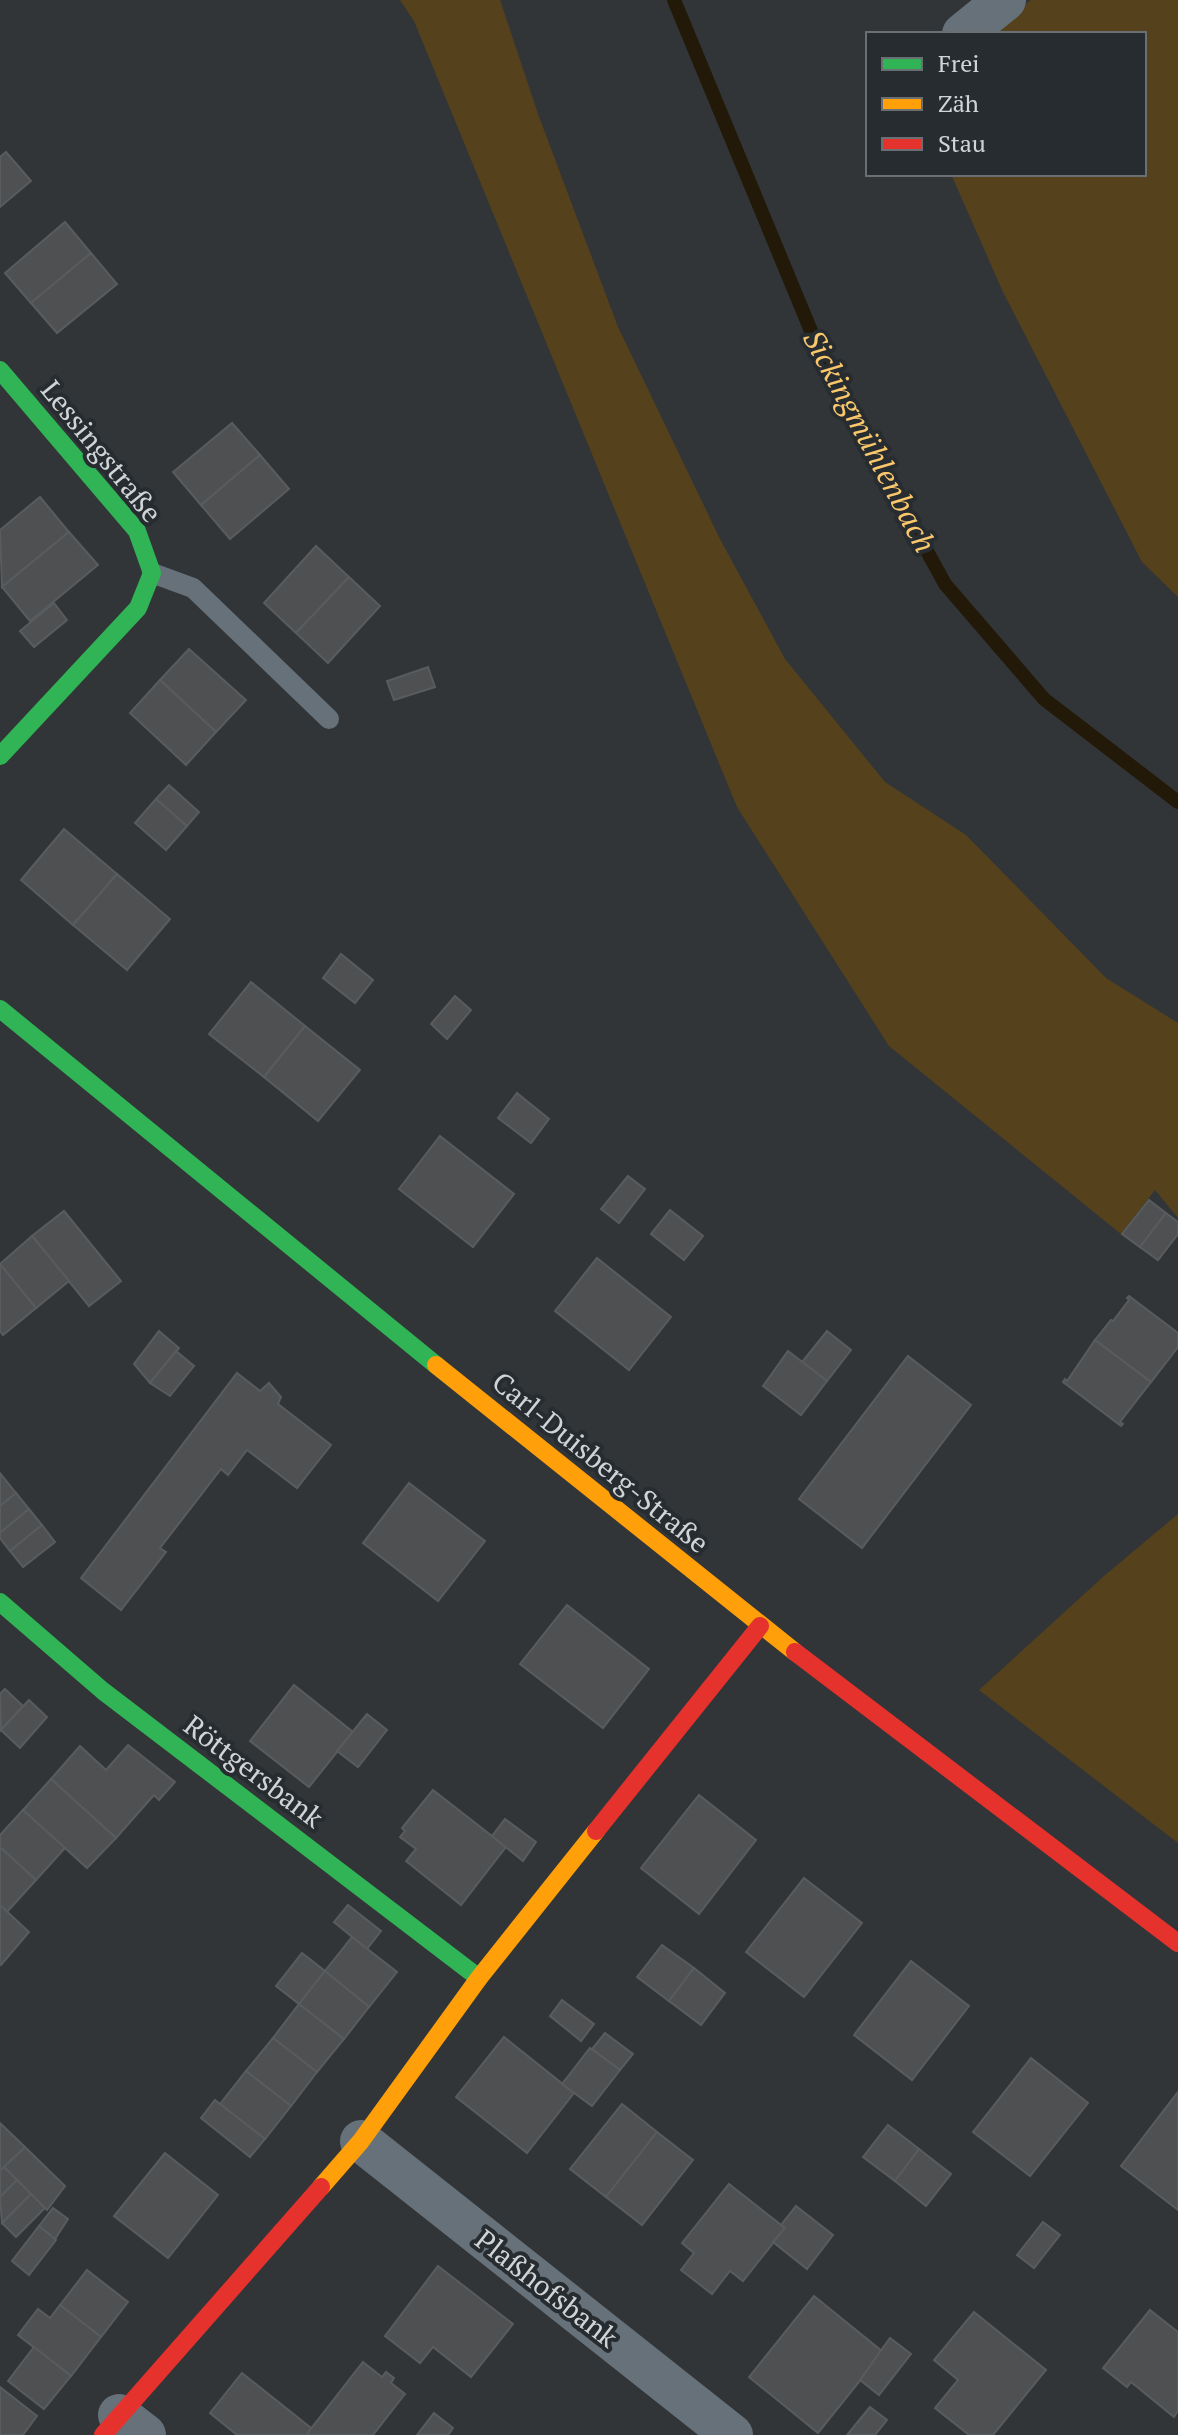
<svg xmlns="http://www.w3.org/2000/svg" width="1178" height="2435" font-family="'PT Serif',serif">
	<style>
		.green { fill: #55411c }
		.lines { fill: none; stroke-linecap: round; stroke-linejoin: round }
		.stream { stroke: #231908; stroke-width: 14 }
		.building { fill: #4e5052; stroke: #595c5e; stroke-width: 2 }
		.lane { stroke: #66717a; stroke-width: 20 }
		.street { stroke: #66717a; stroke-width: 42 }
		.fast { stroke: #30b455; stroke-width: 18 }
		.slow { stroke: #ff9f0a; stroke-width: 18 }
		.jam { stroke: #e5322d; stroke-width: 18 }
		.labels { text-anchor: middle; dominant-baseline: central; stroke-width: 8; stroke-linejoin: round; paint-order: stroke }
		.street-label { font-size: 28px; fill: #d0d4d7; stroke: #262c30 }
		.water-label { font-size: 30px; font-style: italic; fill: #fac76c; stroke: #262c30 }
	</style>
	<rect width="100%" height="100%" fill="#323538"/>
	<g class="green">
		<polygon points="400,0 500,0 538,114 618,327 720,539 785,659 885,782 966,835 1106,978 1178,1023 1178,1218 1155,1190 1121,1234 889,1046 737,807 414,21"/>
		<polygon points="1031,0 1178,0 1178,597 1142,562 1003,292 951,174 1144,174 1144,34 989,34"/>
		<polygon points="1178,1514 1178,1843 979,1690 1104,1576"/>
	</g>
	<g class="lines">
		<polyline class="stream" points="674,0 826,367 945,584 1044,699 1178,802"/>
	</g>
	<g class="building">
		<polygon points="6,152 31,181 0,207 0,157"/>
		<polygon points="65,222 91,253 31,303 5,273"/>
		<polygon points="91,253 117,284 57,333 31,303"/>
		<polygon points="232,423 260,455 201,505 173,472"/>
		<polygon points="260,455 289,489 230,539 201,505"/>
		<polygon points="40,497 69,532 2,587 0,530"/>
		<polygon points="69,532 98,565 30,621 2,587"/>
		<polygon points="316,546 349,577 296,633 264,603"/>
		<polygon points="349,577 380,606 328,663 296,633"/>
		<polygon points="54,603 67,620 34,647 20,631"/>
		<polygon points="189,649 246,700 216,732 160,680"/>
		<polygon points="428,667 435,687 394,700 387,681"/>
		<polygon points="160,680 216,732 186,765 130,713"/>
		<polygon points="169,785 199,812 187,826 156,799"/>
		<polygon points="156,799 187,826 166,850 135,823"/>
		<polygon points="64,829 117,874 73,925 21,880"/>
		<polygon points="117,874 170,919 127,970 73,925"/>
		<polygon points="341,954 373,980 355,1003 323,978"/>
		<polygon points="251,982 305,1026 264,1077 209,1034"/>
		<polygon points="455,996 471,1010 447,1039 431,1024"/>
		<polygon points="305,1026 360,1070 318,1121 264,1077"/>
		<polygon points="517,1093 549,1119 531,1143 498,1118"/>
		<polygon points="440,1136 514,1194 473,1247 399,1189"/>
		<polygon points="628,1176 645,1189 619,1223 601,1209"/>
		<polygon points="1149,1200 1166,1213 1140,1247 1122,1234"/>
		<polygon points="670,1210 703,1236 684,1260 651,1234"/>
		<polygon points="64,1211 121,1281 89,1306 32,1236"/>
		<polygon points="1166,1213 1178,1222 1178,1234 1158,1260 1140,1247"/>
		<polygon points="32,1236 69,1281 36,1308 0,1264"/>
		<polygon points="597,1258 671,1317 629,1370 555,1311"/>
		<polygon points="0,1264 36,1308 3,1335 0,1331"/>
		<polygon points="1129,1296 1178,1333 1178,1347 1151,1382 1095,1340 1111,1320 1113,1321 1129,1300 1127,1298"/>
		<polygon points="159,1331 179,1348 150,1383 134,1364"/>
		<polygon points="827,1331 851,1350 827,1381 802,1362"/>
		<polygon points="1095,1340 1151,1382 1120,1422 1123,1424 1121,1426 1063,1382 1065,1379 1067,1381"/>
		<polygon points="176,1351 194,1366 170,1396 150,1383"/>
		<polygon points="788,1351 827,1381 801,1415 763,1386"/>
		<polygon points="908,1356 971,1405 862,1548 799,1499"/>
		<polygon points="237,1373 260,1391 269,1383 281,1397 278,1404 331,1445 297,1488 247,1450 228,1475 221,1469 160,1548 166,1552 121,1610 81,1578"/>
		<polygon points="0,1473 16,1493 0,1506"/>
		<polygon points="409,1483 485,1541 438,1601 363,1543"/>
		<polygon points="16,1493 29,1509 0,1533 0,1506"/>
		<polygon points="29,1509 42,1525 10,1551 0,1538 0,1533"/>
		<polygon points="42,1525 55,1542 23,1567 10,1551"/>
		<polygon points="567,1605 649,1669 603,1728 520,1664"/>
		<polygon points="294,1685 353,1732 309,1787 250,1741"/>
		<polygon points="5,1689 23,1706 1,1730 0,1694"/>
		<polygon points="29,1700 47,1717 20,1748 1,1730"/>
		<polygon points="367,1714 387,1730 358,1767 337,1751"/>
		<polygon points="128,1745 175,1782 159,1800 154,1795 116,1838 51,1779 80,1746 106,1770"/>
		<polygon points="51,1779 116,1838 87,1868 23,1810"/>
		<polygon points="433,1790 506,1847 461,1905 406,1861 416,1849 400,1837 405,1831 402,1828"/>
		<polygon points="699,1795 756,1840 699,1914 641,1868"/>
		<polygon points="23,1810 65,1848 36,1880 0,1847 0,1835"/>
		<polygon points="505,1819 536,1842 523,1861 492,1836"/>
		<polygon points="0,1847 36,1880 7,1912 0,1905"/>
		<polygon points="804,1878 862,1923 804,1997 746,1952"/>
		<polygon points="0,1905 29,1932 1,1965 0,1964"/>
		<polygon points="348,1905 381,1931 367,1949 334,1922"/>
		<polygon points="352,1937 397,1972 369,2007 325,1971"/>
		<polygon points="662,1945 694,1968 669,2001 637,1977"/>
		<polygon points="302,1953 325,1971 299,2004 276,1986"/>
		<polygon points="911,1961 969,2006 912,2080 854,2035"/>
		<polygon points="694,1968 725,1993 701,2025 669,2001"/>
		<polygon points="325,1971 369,2007 344,2039 299,2004"/>
		<polygon points="562,2000 594,2024 581,2041 550,2016"/>
		<polygon points="299,2004 344,2039 317,2072 273,2038"/>
		<polygon points="605,2033 633,2054 620,2070 592,2049"/>
		<polygon points="504,2037 574,2093 527,2153 456,2097"/>
		<polygon points="273,2038 317,2072 291,2106 246,2071"/>
		<polygon points="590,2048 620,2070 592,2106 562,2084"/>
		<polygon points="1031,2058 1088,2103 1030,2176 973,2132"/>
		<polygon points="246,2071 291,2106 265,2139 220,2104"/>
		<polygon points="1178,2092 1178,2210 1121,2166"/>
		<polygon points="215,2100 265,2139 250,2157 201,2118"/>
		<polygon points="622,2104 657,2132 606,2197 570,2169"/>
		<polygon points="0,2123 25,2147 0,2171"/>
		<polygon points="888,2125 919,2149 895,2181 863,2157"/>
		<polygon points="657,2132 693,2160 642,2225 606,2197"/>
		<polygon points="25,2147 65,2186 47,2210 4,2167"/>
		<polygon points="919,2149 951,2174 926,2206 895,2181"/>
		<polygon points="165,2153 218,2195 168,2258 114,2216"/>
		<polygon points="4,2167 17,2180 0,2197 0,2171"/>
		<polygon points="17,2180 31,2194 2,2223 0,2197"/>
		<polygon points="729,2184 785,2228 743,2281 730,2271 712,2294 681,2270 694,2253 682,2243"/>
		<polygon points="31,2194 45,2208 16,2237 2,2223"/>
		<polygon points="796,2206 833,2235 807,2269 773,2242 785,2228 781,2225"/>
		<polygon points="53,2208 68,2219 55,2239 39,2226"/>
		<polygon points="1043,2222 1060,2235 1034,2268 1017,2255"/>
		<polygon points="39,2226 56,2240 29,2275 12,2261"/>
		<polygon points="438,2266 513,2324 471,2377 433,2347 420,2363 385,2336"/>
		<polygon points="87,2270 128,2302 101,2337 60,2305"/>
		<polygon points="814,2296 883,2352 818,2433 749,2377"/>
		<polygon points="60,2305 101,2337 71,2376 18,2335 38,2309 50,2318"/>
		<polygon points="1150,2310 1178,2332 1178,2411 1174,2417 1131,2382 1127,2387 1103,2368"/>
		<polygon points="974,2312 1046,2370 993,2435 969,2435 935,2408 958,2380 934,2360"/>
		<polygon points="890,2338 911,2354 879,2395 860,2380"/>
		<polygon points="34,2347 71,2376 44,2409 8,2381"/>
		<polygon points="363,2362 382,2377 386,2372 394,2378 391,2383 405,2394 373,2435 306,2435"/>
		<polygon points="242,2373 311,2428 306,2435 237,2435 210,2413"/>
		<polygon points="0,2387 37,2416 23,2435 0,2435"/>
		<polygon points="870,2407 887,2420 875,2435 847,2435"/>
		<polygon points="434,2413 453,2428 448,2435 417,2435"/>
	</g>
	<g class="lines">
		<polyline class="lane" points="152,573 193,588 329,719"/>
		<g class="street">
			<polyline points="963,34 1005,0"/>
			<polyline points="361,2141 732,2435"/>
			<polyline points="119,2415 145,2435"/>
		</g>
		<g class="fast">
			<polyline points="0,370 137,531 152,573 138,608 0,756"/>
			<polyline points="0,1009 436,1365"/>
			<polyline points="0,1602 103,1691 479,1978"/>
		</g>
		<g class="slow">
			<polyline points="436,1365 795,1652"/>
			<polyline points="321,2187 361,2141 479,1978 596,1831"/>
		</g>
		<g class="jam">
			<polyline points="795,1652 1178,1943"/>
			<polyline points="596,1831 760,1626"/>
			<polyline points="103,2435 321,2187"/>
		</g>
	</g>
	<g class="labels">
		<g class="street-label">
			<text transform="translate(102 451) rotate(51)">Lessingstraße</text>
			<text transform="translate(601 1462) rotate(39)">Carl-Duisberg-Straße</text>
			<text transform="translate(254 1771) rotate(37)">Röttgersbank</text>
			<text transform="translate(547 2288) rotate(38)">Plaßhofsbank</text>
		</g>
		<g class="water-label">
			<text transform="translate(870 441) rotate(62)">Sickingmühlenbach</text>
		</g>
	</g>
	<rect x="866" y="32" width="280" height="144" fill="#262c30" stroke="#6a6f73" stroke-width="2"/>
	<rect x="882" y="58" width="40" height="12" fill="#30b455" stroke="#6a6f73" stroke-width="2"/>
	<text x="938" y="72" font-size="24" fill="#d0d4d7">Frei</text>
	<rect x="882" y="98" width="40" height="12" fill="#ff9f0a" stroke="#6a6f73" stroke-width="2"/>
	<text x="938" y="112" font-size="24" fill="#d0d4d7">Zäh</text>
	<rect x="882" y="138" width="40" height="12" fill="#e5322d" stroke="#6a6f73" stroke-width="2"/>
	<text x="938" y="152" font-size="24" fill="#d0d4d7">Stau</text>
</svg>
